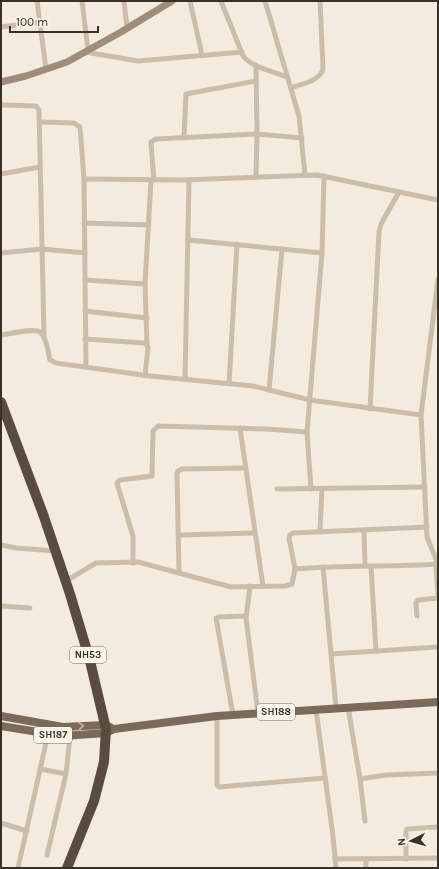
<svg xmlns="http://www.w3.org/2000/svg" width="439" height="869" font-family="Karla,sans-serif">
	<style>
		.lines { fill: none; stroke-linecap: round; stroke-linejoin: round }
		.street { stroke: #cbbda9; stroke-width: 5 }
		.secondary { stroke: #9f8c7a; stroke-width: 7 }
		.primary { stroke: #7b695a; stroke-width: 8 }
		.highway { stroke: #5a4b40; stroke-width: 10 }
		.oneway { stroke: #c1b6a9 }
		.labels { text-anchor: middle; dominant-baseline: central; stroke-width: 3; stroke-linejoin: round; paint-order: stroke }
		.shield { fill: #faf5ea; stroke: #736b63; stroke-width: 1 }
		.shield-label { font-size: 10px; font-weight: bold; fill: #393029 }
	</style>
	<rect width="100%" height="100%" fill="#f3ebde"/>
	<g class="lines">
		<g class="street">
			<polyline points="37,1 46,69"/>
			<polyline points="82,1 88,50"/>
			<polyline points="124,1 127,28"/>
			<polyline points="190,1 202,55"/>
			<path d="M221 1 243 56C253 68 273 71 287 77"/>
			<polyline points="265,1 299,116 305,175"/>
			<polyline points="1,27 40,22"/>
			<polyline points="85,52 138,61 242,52"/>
			<polyline points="256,65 257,134 256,177"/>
			<path d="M291 88C301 84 320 81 323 69L320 1"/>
			<polyline points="1,105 36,106 39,110 44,336"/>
			<polyline points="40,122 74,123 80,127 84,179 86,367"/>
			<polyline points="184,138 186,94 256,81"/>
			<polyline points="1,174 40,167"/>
			<polyline points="84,179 184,180 317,175 438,200"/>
			<polyline points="154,180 151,144 151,142 156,139 257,134 302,138"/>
			<polyline points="84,223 149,225"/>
			<polyline points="188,240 322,253"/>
			<polyline points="1,253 42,249 85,253"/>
			<polyline points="438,279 421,415 427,537 438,564"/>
			<polyline points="85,280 145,284 147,345"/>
			<polyline points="145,284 151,180"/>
			<polyline points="85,311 147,318"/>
			<path d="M1 335C9 334 36 327 41 333 47 338 48 353 50 360L56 363 150 376 253 386 310 400 421 415"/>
			<polyline points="85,339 145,343 148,347 145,376"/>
			<polyline points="185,379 189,180"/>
			<polyline points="229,384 237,244"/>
			<polyline points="269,390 282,249"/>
			<polyline points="370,409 379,232 381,224 399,192"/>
			<polyline points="240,428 263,586"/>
			<polyline points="277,489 425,487"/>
			<polyline points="311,489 307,432 322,253 324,176"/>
			<polyline points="364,530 365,566"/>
			<polyline points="320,531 322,488"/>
			<polyline points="179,535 255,533"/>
			<polyline points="1,545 16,548 55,551"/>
			<polyline points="133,563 133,536 117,483 120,480 152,476 153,431 158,426 267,429 307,432"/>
			<polyline points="436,564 438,595"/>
			<polyline points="371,566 376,651"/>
			<polyline points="323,567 336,708"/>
			<polyline points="295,569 289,538 290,535 293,533 427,527"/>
			<polyline points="179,573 177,474 178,471 182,469 245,468"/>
			<path d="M66 581 96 563 138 562 231 587 285 586 292 584 295 569C343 565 390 567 438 564"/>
			<polyline points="250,586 246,618 258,713"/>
			<polyline points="1,606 30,608"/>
			<polyline points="417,616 416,603 418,600 438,598"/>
			<polyline points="331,654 438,647"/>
			<polyline points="348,707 360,779 386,775 438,773"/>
			<polyline points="316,710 333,836 336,868"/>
			<polyline points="233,715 216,618 219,617 246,616"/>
			<polyline points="217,716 217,785 219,787 325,778"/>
			<polyline points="40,769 66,774"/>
			<polyline points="360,779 365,821"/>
			<polyline points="1,823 27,831"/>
			<polyline points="47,855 66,774 70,736"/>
			<polyline points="335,859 438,858"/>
			<polyline points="406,859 406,832 407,829 438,827"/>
			<polyline points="18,868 48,734"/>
			<polyline points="366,868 366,859"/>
		</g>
		<polyline class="secondary" points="1,82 26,76 67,62 121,32 172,1"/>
		<g class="primary">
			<polyline points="1,716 63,727 105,725 110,727"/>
			<polyline points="1,726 63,736 106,733 114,729 217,716 438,702"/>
		</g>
		<polyline class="highway" points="1,402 43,514 70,594 90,661 106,729 104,762 94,801 67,868"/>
	</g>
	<defs><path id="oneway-chevron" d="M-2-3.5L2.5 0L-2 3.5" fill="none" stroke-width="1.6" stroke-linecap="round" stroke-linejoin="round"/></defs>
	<use class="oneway" href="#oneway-chevron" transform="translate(81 726) rotate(-4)"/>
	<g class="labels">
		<g class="shield">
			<rect x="70" y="647" width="36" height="16" rx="3"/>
			<rect x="257" y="704" width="38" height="16" rx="3"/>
			<rect x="34" y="727" width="38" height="16" rx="3"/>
		</g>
		<g class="shield-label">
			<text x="88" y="655">NH53</text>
			<text x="276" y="712">SH188</text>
			<text x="53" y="735">SH187</text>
		</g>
	</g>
	<rect width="439" height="869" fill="none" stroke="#393029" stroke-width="4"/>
	<g transform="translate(411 841) rotate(264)" stroke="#faf5ea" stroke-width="3" paint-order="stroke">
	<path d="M0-3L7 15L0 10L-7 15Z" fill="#393029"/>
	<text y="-6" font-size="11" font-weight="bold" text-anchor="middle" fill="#393029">N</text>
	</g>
	<path d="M10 26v6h88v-6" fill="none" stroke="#393029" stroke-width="2"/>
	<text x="16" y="26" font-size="12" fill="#393029" stroke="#faf5ea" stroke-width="3" paint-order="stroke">100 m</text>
</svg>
